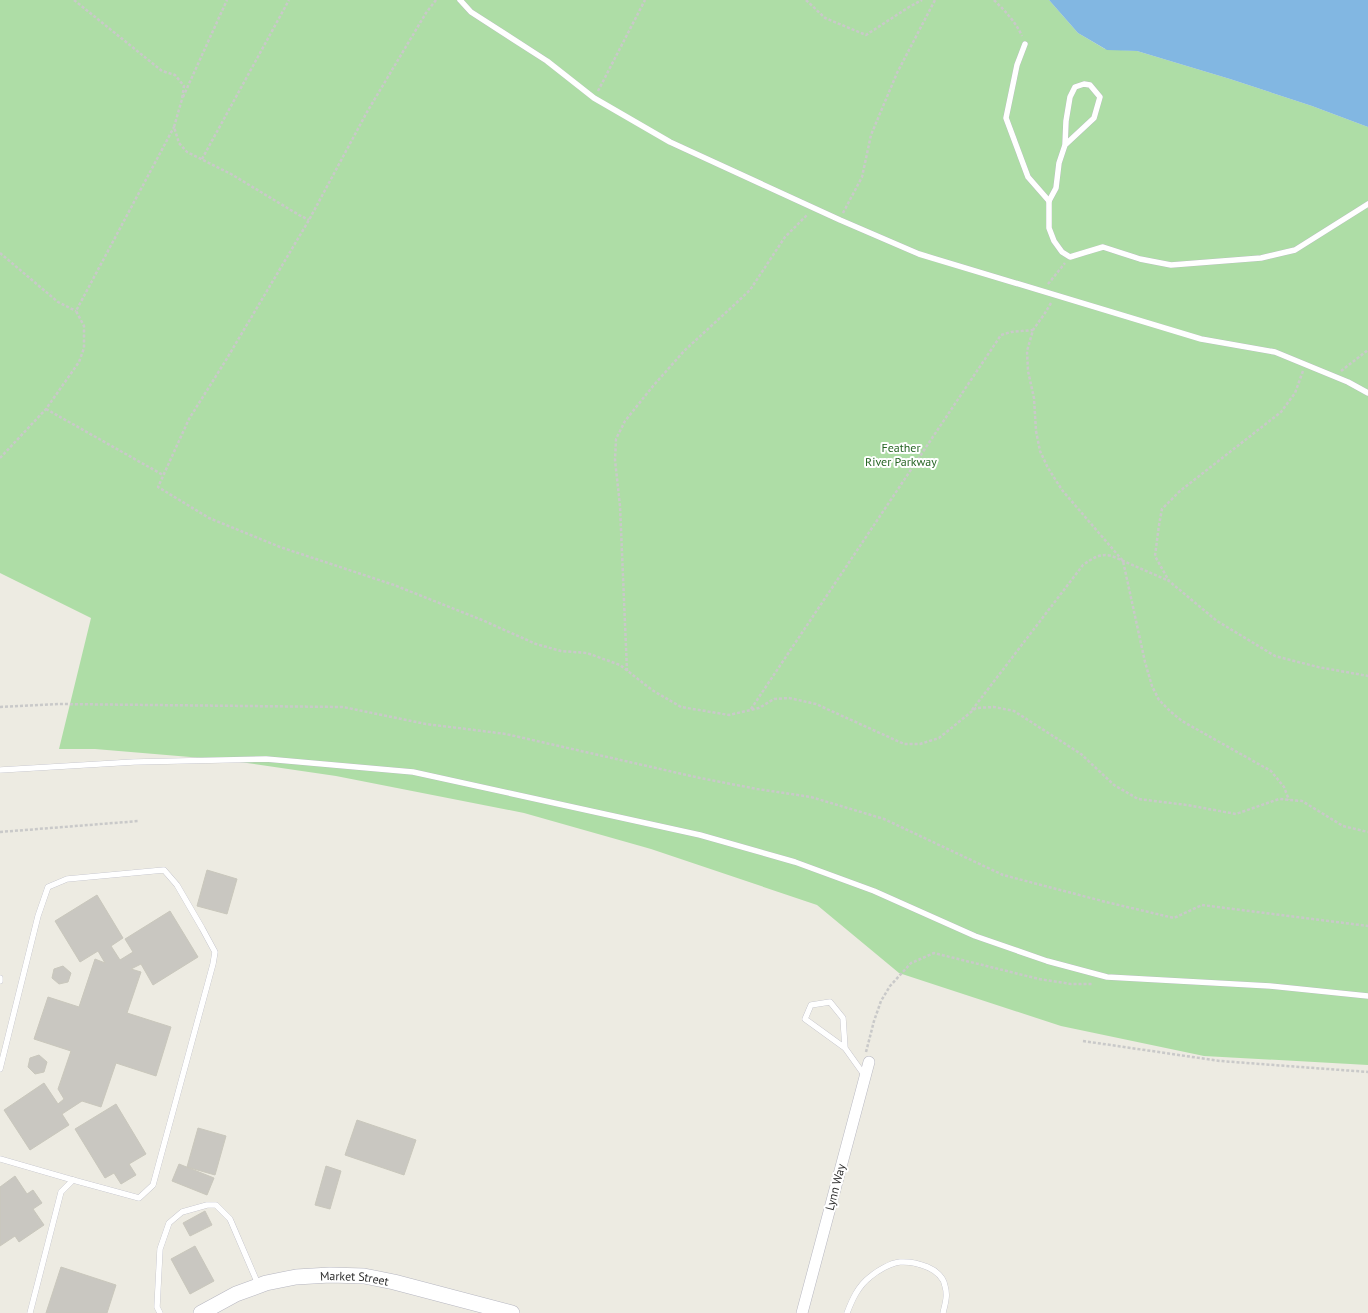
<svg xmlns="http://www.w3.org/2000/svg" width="1368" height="1313" font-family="'PT Sans',sans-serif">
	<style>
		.green { fill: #aedda6 }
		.water { fill: #82b7e2 }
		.building { fill: #c9c7c1; stroke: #c9c7bc }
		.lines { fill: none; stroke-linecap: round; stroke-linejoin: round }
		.service-casing { stroke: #b6b6c0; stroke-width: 6 }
		.minor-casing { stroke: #b6b6c0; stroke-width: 12 }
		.secondary-casing { stroke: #b6b6c0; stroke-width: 16 }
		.path { stroke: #c9c9c9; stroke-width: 2.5; stroke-dasharray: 3 2; stroke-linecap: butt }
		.service { stroke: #fff; stroke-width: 5.5 }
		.minor { stroke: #fff; stroke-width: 11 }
		.secondary { stroke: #fff; stroke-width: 15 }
		.labels { text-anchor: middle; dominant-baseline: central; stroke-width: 4; stroke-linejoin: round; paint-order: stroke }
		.park-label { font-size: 12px; fill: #266524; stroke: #fff }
		.street-label { font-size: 12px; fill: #2e2e2e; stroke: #fff }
	</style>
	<rect width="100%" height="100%" fill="#edebe2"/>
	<polygon class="green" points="0,0 1049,0 1078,33 1105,49 1137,51 1230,79 1312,106 1368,127 1368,1065 1204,1056 1061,1026 899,973 817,905 651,849 524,813 336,776 226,760 95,749 59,749 91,618 0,573"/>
	<polygon class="water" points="1049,0 1368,0 1368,127 1312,106 1230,79 1137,51 1107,50 1078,33"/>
	<g class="building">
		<polygon points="207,870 237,879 227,914 197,906"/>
		<polygon points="97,895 123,938 111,946 120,960 133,952 125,939 170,911 198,957 153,985 141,964 131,969 141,972 127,1013 171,1027 156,1076 116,1063 101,1107 82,1101 62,1114 69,1125 30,1150 4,1110 44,1083 58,1104 64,1099 58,1089 71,1051 34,1039 48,997 79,1007 95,959 105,963 98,951 80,962 55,921"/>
		<polygon points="63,966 71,973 68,982 59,984 52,978 54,969"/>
		<polygon points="39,1055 47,1062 44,1072 35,1074 28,1067 30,1058"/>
		<polygon points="116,1104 146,1154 129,1164 136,1175 121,1184 114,1173 105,1178 75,1129"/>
		<polygon points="357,1120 416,1140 404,1175 345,1155"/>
		<polygon points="198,1128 226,1136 215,1175 187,1167"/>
		<polygon points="179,1164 214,1178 207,1195 172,1181"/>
		<polygon points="326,1166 341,1171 330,1209 315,1205"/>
		<polygon points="15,1176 27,1194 33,1190 42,1203 33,1209 44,1225 19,1242 15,1236 0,1246 0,1187"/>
		<polygon points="205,1211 212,1225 190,1236 183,1223"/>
		<polygon points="195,1246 214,1281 190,1294 171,1259"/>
		<polygon points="61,1267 116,1285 107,1313 46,1313"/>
	</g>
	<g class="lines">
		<defs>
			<g id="service">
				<polyline points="460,0 471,12 547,61 594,98 670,142 840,220 919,254 1201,339 1275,352 1348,382 1368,393"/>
				<polyline points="1025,44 1017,65 1006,118 1028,177 1049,201"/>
				<polyline points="1065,145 1094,118 1100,97 1090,85 1084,84 1075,87 1070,97 1066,121 1065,145 1059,163 1056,188 1049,201 1049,228 1054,241 1062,252 1070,257 1103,247 1140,259 1171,265 1261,258 1295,250 1368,204"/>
				<polyline points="0,770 134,762 266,759 413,772 700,835 795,862 874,891 975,936 1047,961 1107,977 1270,986 1368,996"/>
				<polyline points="0,978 0,981"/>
				<polyline points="845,1048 843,1018 830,1002 811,1005 805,1019 845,1048 865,1076"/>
				<polyline points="0,1069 38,916 48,887 67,879 164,870 177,885 202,928 215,952 213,964 153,1185 139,1198 73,1180 0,1159"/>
				<polyline points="30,1313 61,1192 73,1180"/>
				<polyline points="160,1313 157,1307 160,1249 169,1223 182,1212 207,1205 216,1205 230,1219 258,1284"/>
				<path d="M847 1313C852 1300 858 1286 870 1277 877 1271 890 1263 900 1262 915 1261 942 1268 945 1286 948 1296 945 1304 943 1313"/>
			</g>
			<polyline id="minor" points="802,1313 869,1062"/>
			<g id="secondary">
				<path id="s1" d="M201 1313 236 1294 266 1283 296 1277 330 1275 364 1276 394 1282 512 1313"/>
			</g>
		</defs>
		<use href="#service" class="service-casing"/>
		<use href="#minor" class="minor-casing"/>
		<use href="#secondary" class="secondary-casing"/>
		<g class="path">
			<polyline points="74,0 162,71 175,75 184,86 182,99 174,127 179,143 187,152 231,174 299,215 309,220"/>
			<polyline points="436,0 426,13 367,112 309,220 226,360 189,419 158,487 209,518 280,547 394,585 482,620 536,644 561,651 587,653 620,665 652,690 681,707 729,715 759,708 774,699 789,698 816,704 904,744 920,744 939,738 976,708 994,707 1014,711 1081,754 1114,785 1138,799 1187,805 1236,814 1279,799 1302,801 1343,826 1368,832"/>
			<polyline points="806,0 825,18 866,35 909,7 922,0"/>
			<path d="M994 0C1005 11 1015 21 1022 36"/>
			<polyline points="598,91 645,0"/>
			<polyline points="183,97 227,0"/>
			<polyline points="202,159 289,0"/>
			<polyline points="843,213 862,177 871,135 897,73 935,0"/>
			<polyline points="0,253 58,302 76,311"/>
			<polyline points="1048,284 1065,263"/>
			<polyline points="1051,303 1045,313 1033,330 1027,351 1028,371 1034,398 1036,431 1040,451 1048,468 1062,490 1123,561 1145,662 1152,686 1159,700 1171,712 1182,721 1271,771 1284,787 1289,800"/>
			<polyline points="1303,371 1295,393 1281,412 1180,491 1162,509 1159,525 1155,556 1169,581 1217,621 1275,656 1318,667 1368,676"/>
			<polyline points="1341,371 1368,350"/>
			<polyline points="46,409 163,475"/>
			<polyline points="0,458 46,409 79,362 84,348 84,326 76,311 174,127"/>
			<polyline points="627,671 620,506 615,460 616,439 625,421 653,386 685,350 733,306 750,290 785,237 808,214"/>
			<polyline points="0,707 58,704 343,707 426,724 506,734 700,778 757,789 811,797 884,819 1003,875 1106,902 1174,918 1202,905 1368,926"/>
			<polyline points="751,709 1001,335 1011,332 1033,330"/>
			<path d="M972 710 1083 565C1093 558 1100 553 1112 556L1169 581"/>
			<polyline points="0,832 139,821"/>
			<polyline points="1083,1041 1220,1061 1368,1072"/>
			<polyline points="866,1052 874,1021 881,1001 890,986 911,963 934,953 1039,979 1071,984 1093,984"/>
		</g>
		<use href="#service" class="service"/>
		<use href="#minor" class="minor"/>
		<use href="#secondary" class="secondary"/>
	</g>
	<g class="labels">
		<g class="park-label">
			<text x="901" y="447">Feather<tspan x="901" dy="14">River Parkway</tspan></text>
		</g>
		<g class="street-label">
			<text transform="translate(835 1187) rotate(-75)">Lynn Way</text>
			<text stroke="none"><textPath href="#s1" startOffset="161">Market Street</textPath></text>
		</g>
	</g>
</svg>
